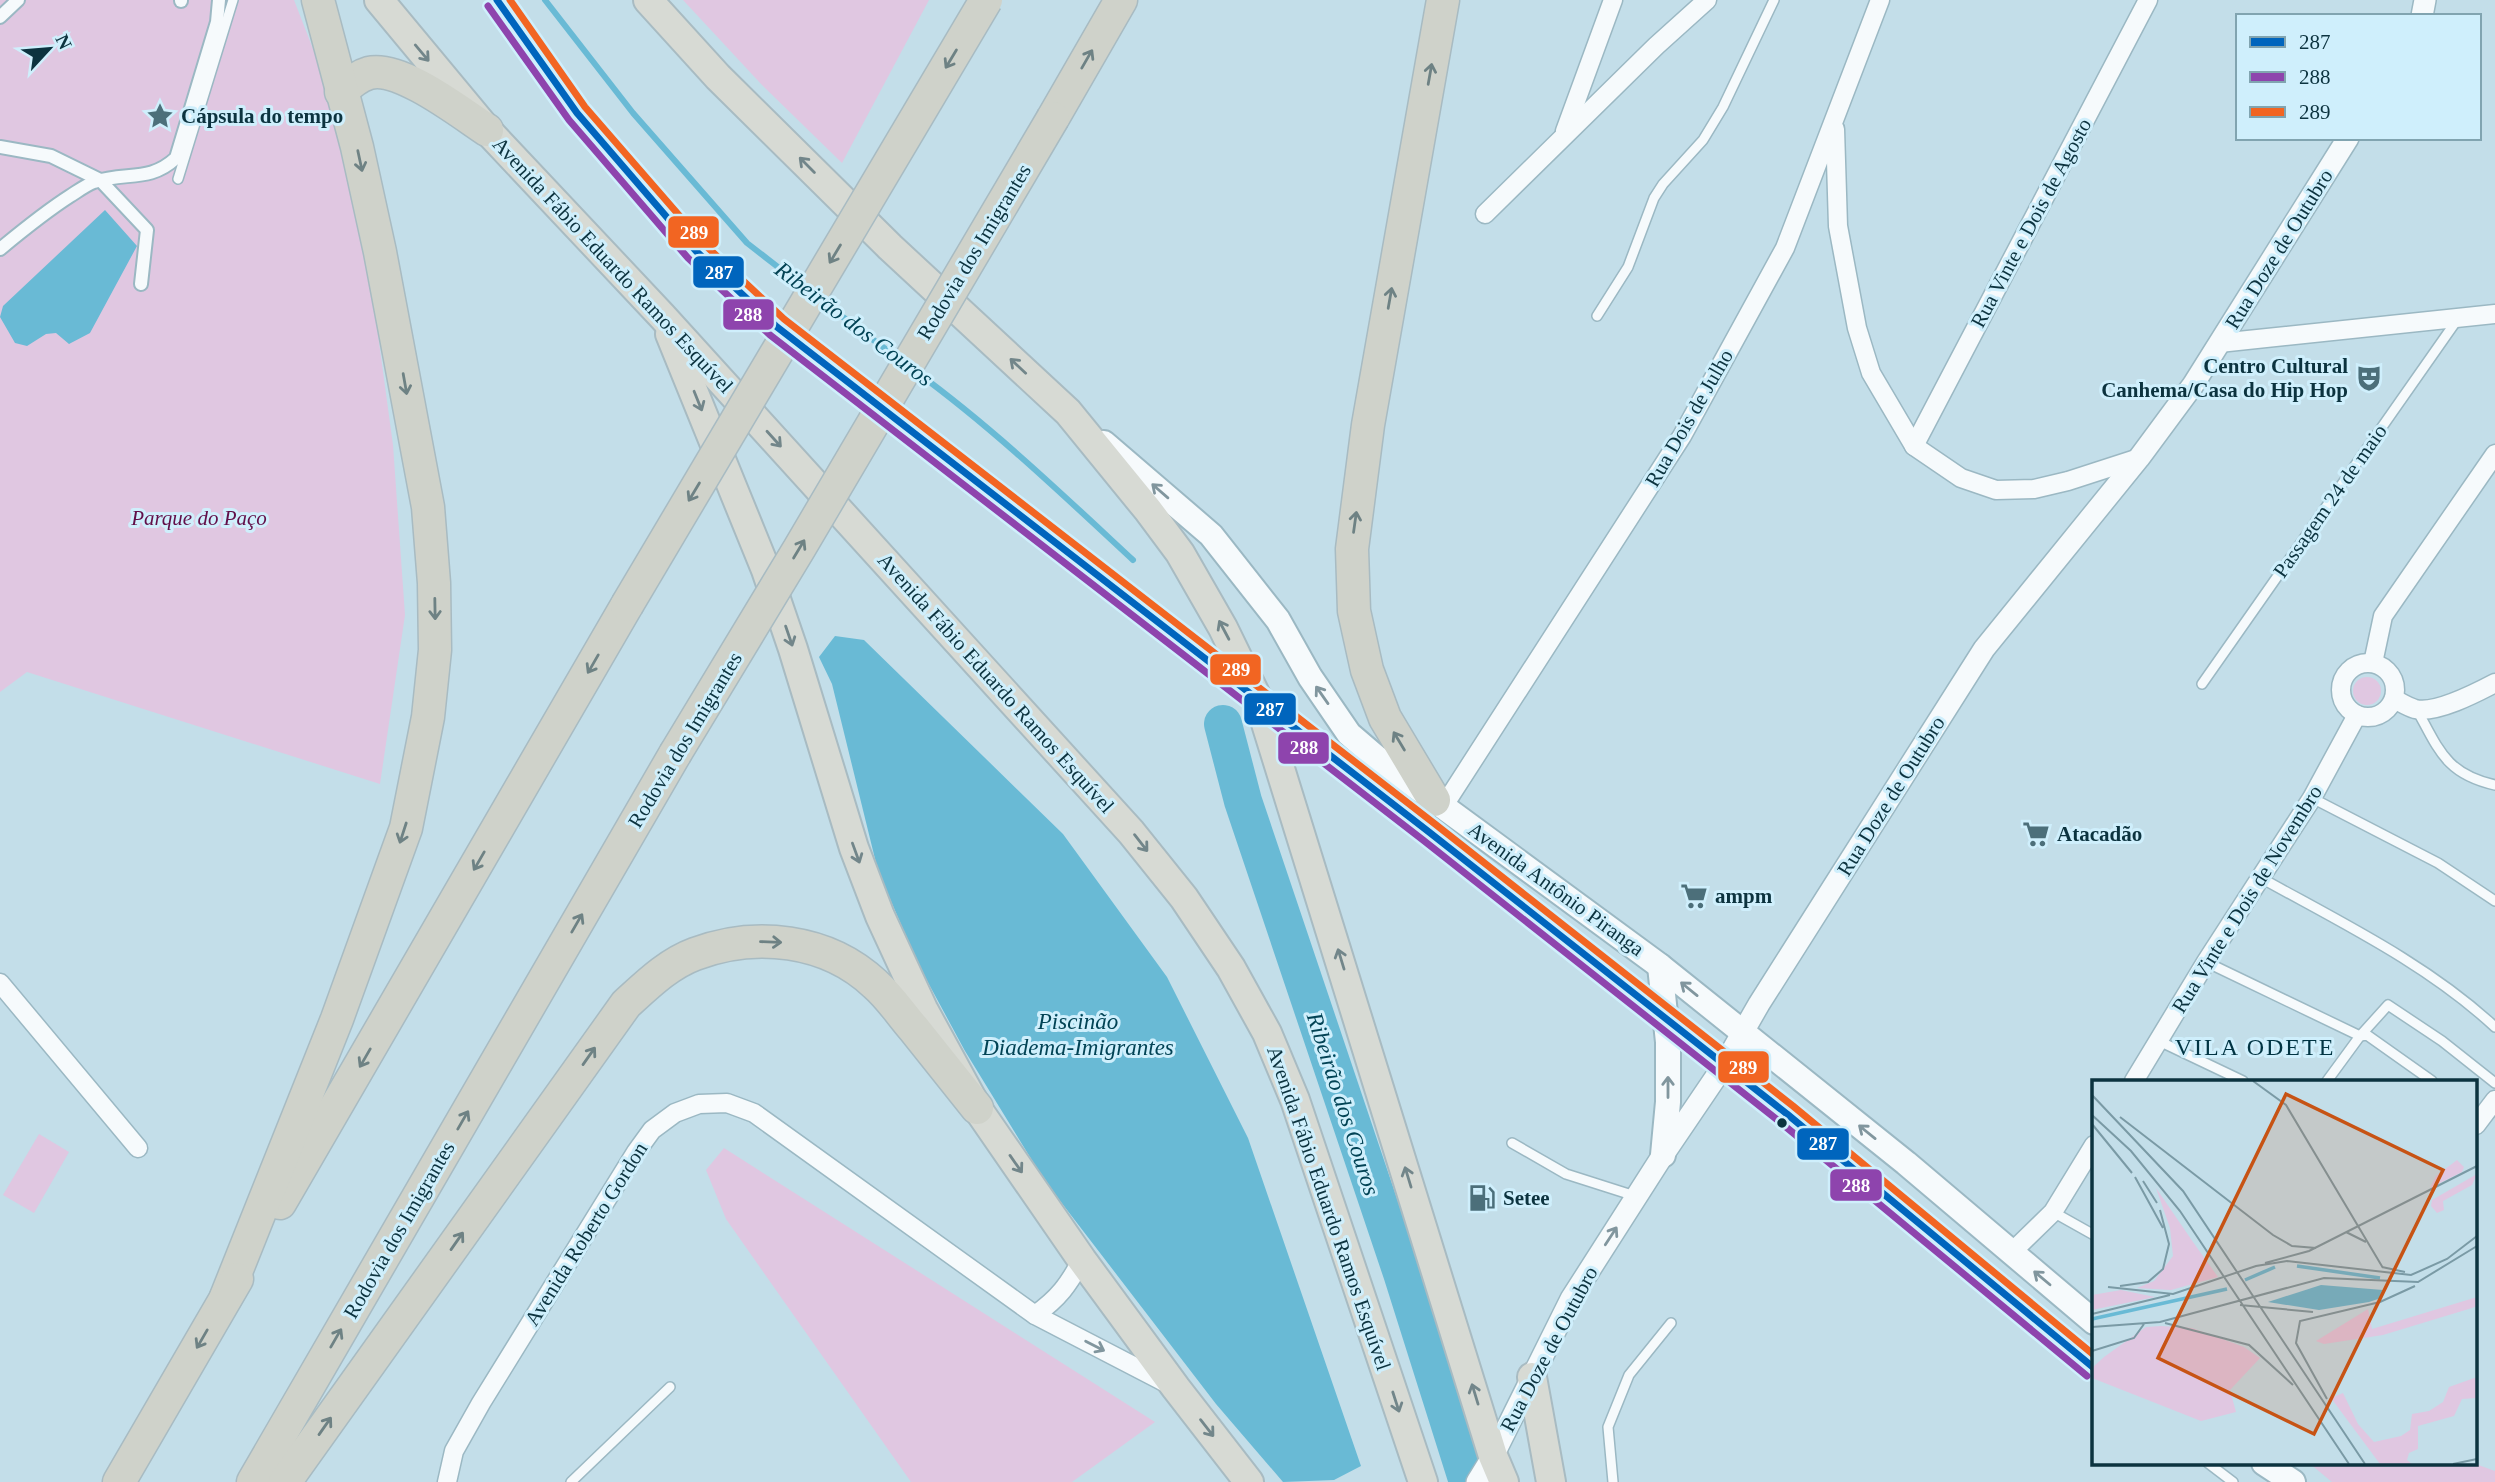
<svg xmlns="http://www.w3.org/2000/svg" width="2495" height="1482" font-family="Georgia,serif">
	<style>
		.green { fill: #e0c7e1 }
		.water { fill: #69bad5 }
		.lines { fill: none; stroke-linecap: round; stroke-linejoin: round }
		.stream { stroke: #69bad5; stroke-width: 6 }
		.river { stroke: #69bad5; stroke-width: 38 }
		.service-casing { stroke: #9bb8c3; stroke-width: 12 }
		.pedestrian-casing { stroke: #9bb8c3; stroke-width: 16 }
		.minor-casing { stroke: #9bb8c3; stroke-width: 21 }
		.tertiary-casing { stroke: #9bb8c3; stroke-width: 24 }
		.secondary-casing { stroke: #9bb8c3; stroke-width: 28 }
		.trunk-casing { stroke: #a8bbc2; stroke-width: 32 }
		.motorway-casing { stroke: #a8bbc2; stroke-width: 35 }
		.service { stroke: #f6fafc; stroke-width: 9 }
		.pedestrian { stroke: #f6fafc; stroke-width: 12 }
		.minor { stroke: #f6fafc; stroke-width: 18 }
		.tertiary { stroke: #f6fafc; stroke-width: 21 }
		.secondary { stroke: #f6fafc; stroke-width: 24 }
		.trunk { stroke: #d7dad4; stroke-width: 28 }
		.motorway { stroke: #cfd2ca; stroke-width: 32 }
		.motorway-bridge-casing { stroke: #a8bbc2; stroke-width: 35; stroke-linecap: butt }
		.motorway-bridge { stroke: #cfd2ca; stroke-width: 32 }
		.bus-1-casing { stroke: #cfeffc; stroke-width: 12 }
		.bus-2-casing { stroke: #cfeffc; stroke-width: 12 }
		.bus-3-casing { stroke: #cfeffc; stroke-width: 12 }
		.bus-1 { stroke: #0065bd; stroke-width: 7 }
		.bus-2 { stroke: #8e44ad; stroke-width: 7 }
		.bus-3 { stroke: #f26522; stroke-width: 7 }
		.oneway { stroke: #72868a }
		.oneway2 { stroke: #6e8284 }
		.oneway3 { stroke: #81969e }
		.bus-dot { fill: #0c333f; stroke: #cfeffc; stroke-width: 2.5 }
		.labels { text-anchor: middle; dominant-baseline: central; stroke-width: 6; stroke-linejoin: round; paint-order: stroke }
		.poi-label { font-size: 21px; font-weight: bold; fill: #0c333f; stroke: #cfeffc; text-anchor: start }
		.street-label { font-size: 21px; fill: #0c333f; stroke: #cfeffc }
		.park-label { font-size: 21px; font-style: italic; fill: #620f49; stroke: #cfeffc }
		.water-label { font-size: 23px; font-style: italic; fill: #024355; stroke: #cfeffc }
		.quarter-label { font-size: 24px; letter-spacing: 2px; fill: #003443; stroke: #cfeffc }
		.inset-river { fill: none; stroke: #69bad5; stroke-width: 3.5 }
		.inset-road { fill: none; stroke: #7a9aa5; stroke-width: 2 }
		.view { fill: #c75314; fill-opacity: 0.15; stroke: #c75314; stroke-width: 3.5 }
		.inset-edge { fill: none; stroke: #0c333f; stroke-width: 3.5 }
		.line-badge { stroke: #cfeffc; stroke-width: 2.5 }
		.badge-label { font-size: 19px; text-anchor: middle; font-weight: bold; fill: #fff }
	</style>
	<rect width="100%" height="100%" fill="#c3dee9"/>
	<g class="green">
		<polygon points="0,0 294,0 353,152 393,445 405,615 380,784 27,672 0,692"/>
		<polygon points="683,0 929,0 842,163 762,85"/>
		<circle cx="2367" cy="691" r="14"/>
		<polygon points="39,1134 69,1152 34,1213 3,1195"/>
		<polygon points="724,1148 1155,1422 1072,1482 911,1482 726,1219 706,1170"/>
		<polygon points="2309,1463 2348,1463 2389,1467 2396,1463 2473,1463 2495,1471 2495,1482 2332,1482"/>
	</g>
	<g class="water">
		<polygon points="105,210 137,246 90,333 69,344 56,333 46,334 27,346 15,343 0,317 3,306"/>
		<polygon points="835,636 864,640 1063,834 1167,977 1248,1138 1361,1466 1334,1480 1283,1482 1216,1404 1044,1180 965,1051 918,964 878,871 832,684 819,657"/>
	</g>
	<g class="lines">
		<g class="stream">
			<polyline points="545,0 633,113 747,243 805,288"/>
			<polyline points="819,299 900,360"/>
			<path d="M915 371C993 428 1062 494 1133 560"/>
		</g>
		<polyline class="river" points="1223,724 1243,801 1402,1273 1468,1482"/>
		<defs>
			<g id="service">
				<polyline points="497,0 577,113 696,251 777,327 1242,689"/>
				<polyline points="178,179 233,0"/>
				<polyline points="1597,316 1628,267 1654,198 1663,184 1703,140 1723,107 1774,0"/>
				<polyline points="2202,684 2457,320"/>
				<path d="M2417 710C2439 750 2446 774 2495 785"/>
				<polyline points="1272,713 1429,832 1661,1017"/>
				<polyline points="2312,798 2438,863 2495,901"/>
				<path d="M2261 878C2342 923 2427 964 2495 1027"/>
				<polyline points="2206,962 2360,1036 2367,1035 2432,1081"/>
				<polyline points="1672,1025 1826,1145 2094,1368"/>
				<polyline points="2159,1041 2243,1081"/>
				<polyline points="2327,1081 2360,1036 2388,1005 2442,1041 2495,1083"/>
				<polyline points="1512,1143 1566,1174 1635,1196"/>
				<polyline points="2053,1212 2094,1235"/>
				<polyline points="2208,1463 2233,1482"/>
				<polyline points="571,1482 670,1387"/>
				<polyline points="1613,1482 1608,1427 1629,1375 1671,1323"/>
			</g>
			<g id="pedestrian">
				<polyline points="181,0 181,1"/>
				<polyline points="0,17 18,0"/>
				<polyline points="0,147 51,156 100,180 147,230 141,284"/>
				<path d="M0 249C23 230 45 212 70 196 78 191 86 185 94 182 126 171 149 183 176 158L217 22 219 0"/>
			</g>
			<g id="minor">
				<polyline points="1835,129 1838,226 1857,328 1871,373 1914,446 1961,478 1996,490 2034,489 2068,481 2139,458"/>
				<polyline points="1565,131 1613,0"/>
				<polyline points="1485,214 1656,46 1707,0"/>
				<polyline points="2219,343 2495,314"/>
				<polyline points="1914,446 2148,0"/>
				<circle cx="2368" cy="690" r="27"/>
				<polyline points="2373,663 2383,616 2495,454"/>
				<path d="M2394 699C2400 702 2408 707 2415 709 2436 714 2476 693 2495 683"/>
				<polyline points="1443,807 1682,436 1785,248 1880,0"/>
				<polyline points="0,983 138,1148"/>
				<polyline points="2134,1081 2206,962 2312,798 2357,715"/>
				<polyline points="2476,1125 2495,1100"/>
				<polyline points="2012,1252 2053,1212 2094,1145"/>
				<path d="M1035 1315C1059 1298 1068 1285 1082 1260"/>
				<polyline points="447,1482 454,1451 481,1403 636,1152 652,1130 675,1113 699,1104 727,1103 754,1113 1035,1315 1170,1385"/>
			</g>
			<g id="tertiary">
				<polyline points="2422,16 2425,0"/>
				<polyline points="1477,1482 1493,1456 1571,1299 1663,1155 1724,1065 1759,1004 1984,649 2139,458 2193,385 2348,138"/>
			</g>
			<g id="secondary">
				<polyline points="1104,443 1211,535 1278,620 1310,677 1349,734 1377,758 1660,966 1906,1163 2094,1322"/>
				<polyline points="1660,966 1668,1042 1668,1102 1663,1155"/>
				<polyline points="2264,1463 2293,1482"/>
			</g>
			<g id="trunk">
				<polyline points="379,0 487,130 662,316 1131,832 1184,898 1231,968 1267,1033 1295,1100 1423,1482"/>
				<polyline points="648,0 718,77 890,247 1068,412 1148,510 1180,553 1223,628 1260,704 1493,1456 1504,1482"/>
				<polyline points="670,334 766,570 793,649 854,848 880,916 923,1009 977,1108 1082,1260 1176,1388 1249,1482"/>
				<polyline points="1532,1377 1551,1482"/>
			</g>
			<g id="motorway">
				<path d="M341 92C349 84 358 76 369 73 400 65 461 113 487 130"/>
				<polyline points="1053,118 1121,0"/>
				<polyline points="1434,800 1385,718 1367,670 1354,611 1352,549 1368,425 1443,0"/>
				<polyline points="280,1203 627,605"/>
				<polyline points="226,1297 337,1019 406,828 428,717 435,650 434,583 428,507 380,252 357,147 318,0"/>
				<polyline points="119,1482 237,1279"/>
				<polyline points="253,1482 675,754"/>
				<path d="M285 1482 626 1004C647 985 668 964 695 954 755 931 827 939 875 984 890 997 901 1014 914 1029 935 1055 956 1082 977 1108"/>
			</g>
		</defs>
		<use href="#service" class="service-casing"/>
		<use href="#pedestrian" class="pedestrian-casing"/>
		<use href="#minor" class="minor-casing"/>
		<use href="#tertiary" class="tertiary-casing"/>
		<use href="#secondary" class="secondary-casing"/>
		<use href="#trunk" class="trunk-casing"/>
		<use href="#motorway" class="motorway-casing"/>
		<use href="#service" class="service"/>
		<use href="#pedestrian" class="pedestrian"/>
		<use href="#minor" class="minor"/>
		<use href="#tertiary" class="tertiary"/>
		<use href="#secondary" class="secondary"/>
		<use href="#trunk" class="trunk"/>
		<use href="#motorway" class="motorway"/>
		<defs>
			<g id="motorway-bridge">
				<polyline points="627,605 986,0"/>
				<polyline points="675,754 799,549 1053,118"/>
			</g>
		</defs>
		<use href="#motorway-bridge" class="motorway-bridge-casing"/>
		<use href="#motorway-bridge" class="motorway-bridge"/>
		<defs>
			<polyline id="bus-1" points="497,0 577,113 696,251 777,327 1429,832 1787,1114 2094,1368"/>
			<polyline id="bus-2" points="488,6 569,120 688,258 770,335 1423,840 1780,1122 2087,1376"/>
			<polyline id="bus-3" points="510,0 585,107 704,244 784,319 1435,824 1793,1106 2094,1355"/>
		</defs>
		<use href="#bus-1" class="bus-1-casing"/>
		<use href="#bus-2" class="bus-2-casing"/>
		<use href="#bus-3" class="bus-3-casing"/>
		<use href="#bus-1" class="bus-1"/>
		<use href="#bus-2" class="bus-2"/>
		<use href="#bus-3" class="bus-3"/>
	</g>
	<defs><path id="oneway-shaft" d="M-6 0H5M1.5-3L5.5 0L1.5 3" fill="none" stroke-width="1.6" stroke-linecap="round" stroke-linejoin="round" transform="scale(1.75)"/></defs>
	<g class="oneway">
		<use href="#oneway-shaft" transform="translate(422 53) rotate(50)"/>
		<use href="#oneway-shaft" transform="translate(807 165) rotate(-135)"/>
		<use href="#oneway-shaft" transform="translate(1018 366) rotate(-137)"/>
		<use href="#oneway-shaft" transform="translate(698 401) rotate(68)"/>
		<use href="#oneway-shaft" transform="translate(774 439) rotate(48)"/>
		<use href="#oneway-shaft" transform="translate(1224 630) rotate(-118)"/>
		<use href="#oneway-shaft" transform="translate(789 636) rotate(71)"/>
		<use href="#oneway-shaft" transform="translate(1141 843) rotate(52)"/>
		<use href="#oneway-shaft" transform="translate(856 853) rotate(70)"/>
		<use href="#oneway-shaft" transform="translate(1341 959) rotate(-107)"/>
		<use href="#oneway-shaft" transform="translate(1016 1164) rotate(55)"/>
		<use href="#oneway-shaft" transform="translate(1408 1177) rotate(-107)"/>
		<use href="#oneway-shaft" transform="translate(1475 1394) rotate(-107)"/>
		<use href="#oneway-shaft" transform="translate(1396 1402) rotate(72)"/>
		<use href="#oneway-shaft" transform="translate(1207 1428) rotate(52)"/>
	</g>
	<g class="oneway2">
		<use href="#oneway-shaft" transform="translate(951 59) rotate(121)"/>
		<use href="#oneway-shaft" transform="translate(1087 59) rotate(-60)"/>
		<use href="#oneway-shaft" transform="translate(1430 74) rotate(-80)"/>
		<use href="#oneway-shaft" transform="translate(360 161) rotate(78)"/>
		<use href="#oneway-shaft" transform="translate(835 254) rotate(121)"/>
		<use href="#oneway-shaft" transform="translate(1390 298) rotate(-80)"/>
		<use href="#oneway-shaft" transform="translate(405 384) rotate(80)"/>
		<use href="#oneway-shaft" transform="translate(694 492) rotate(121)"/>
		<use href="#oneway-shaft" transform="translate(1355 522) rotate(-82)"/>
		<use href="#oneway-shaft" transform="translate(799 549) rotate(-59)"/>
		<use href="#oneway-shaft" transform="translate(435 609) rotate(89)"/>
		<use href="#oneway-shaft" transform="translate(593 664) rotate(120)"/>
		<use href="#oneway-shaft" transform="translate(1399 741) rotate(-121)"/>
		<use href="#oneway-shaft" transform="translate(403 833) rotate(108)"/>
		<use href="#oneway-shaft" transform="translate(479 861) rotate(120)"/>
		<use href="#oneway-shaft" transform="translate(577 923) rotate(-60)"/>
		<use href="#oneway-shaft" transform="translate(771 942) rotate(2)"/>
		<use href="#oneway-shaft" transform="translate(589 1056) rotate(-55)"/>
		<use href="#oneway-shaft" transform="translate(365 1058) rotate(120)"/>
		<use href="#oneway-shaft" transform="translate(463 1120) rotate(-60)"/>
		<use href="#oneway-shaft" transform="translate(457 1241) rotate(-55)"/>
		<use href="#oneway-shaft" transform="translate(336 1338) rotate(-60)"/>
		<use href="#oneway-shaft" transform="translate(202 1339) rotate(120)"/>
		<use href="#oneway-shaft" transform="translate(325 1426) rotate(-55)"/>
	</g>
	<g class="oneway3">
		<use href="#oneway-shaft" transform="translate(1160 491) rotate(-139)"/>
		<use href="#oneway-shaft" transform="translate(1322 695) rotate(-125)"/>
		<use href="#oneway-shaft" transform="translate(1689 989) rotate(-141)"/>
		<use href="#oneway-shaft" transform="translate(1668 1087) rotate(-90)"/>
		<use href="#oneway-shaft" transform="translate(1867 1132) rotate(-141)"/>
		<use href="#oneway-shaft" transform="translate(1611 1236) rotate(-57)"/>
		<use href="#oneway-shaft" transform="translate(2042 1278) rotate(-140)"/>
		<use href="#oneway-shaft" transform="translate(1095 1346) rotate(27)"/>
	</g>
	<defs>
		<symbol id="sight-bare" viewBox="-9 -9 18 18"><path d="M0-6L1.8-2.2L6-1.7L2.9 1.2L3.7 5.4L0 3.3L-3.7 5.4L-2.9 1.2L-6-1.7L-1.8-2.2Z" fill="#4c6f7a" stroke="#cfeffc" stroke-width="2.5" paint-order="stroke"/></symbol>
		<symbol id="theatre-bare" viewBox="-9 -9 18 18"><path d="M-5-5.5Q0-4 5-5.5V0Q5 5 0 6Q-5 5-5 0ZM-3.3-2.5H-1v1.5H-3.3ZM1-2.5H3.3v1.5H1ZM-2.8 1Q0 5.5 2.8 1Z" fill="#4c6f7a" stroke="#cfeffc" stroke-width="2.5" paint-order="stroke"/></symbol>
		<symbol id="supermarket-bare" viewBox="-9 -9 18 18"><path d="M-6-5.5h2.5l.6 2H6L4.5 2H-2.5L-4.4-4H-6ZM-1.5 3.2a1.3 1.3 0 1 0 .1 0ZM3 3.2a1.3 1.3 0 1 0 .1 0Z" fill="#4c6f7a" stroke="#cfeffc" stroke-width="2.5" paint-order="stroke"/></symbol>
		<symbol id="fuel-bare" viewBox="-9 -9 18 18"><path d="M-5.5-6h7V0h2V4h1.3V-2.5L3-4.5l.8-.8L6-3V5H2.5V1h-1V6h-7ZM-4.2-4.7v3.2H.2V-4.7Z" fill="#4c6f7a" stroke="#cfeffc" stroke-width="2.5" paint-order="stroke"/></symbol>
	</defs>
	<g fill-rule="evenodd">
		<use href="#sight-bare" x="141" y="97" width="38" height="38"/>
		<use href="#theatre-bare" x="2350" y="359" width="38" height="38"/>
		<use href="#supermarket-bare" x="2017" y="815" width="38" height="38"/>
		<use href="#supermarket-bare" x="1675" y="877" width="38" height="38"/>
		<use href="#fuel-bare" x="1463" y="1179" width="38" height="38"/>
	</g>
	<circle class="bus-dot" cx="1782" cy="1123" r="6"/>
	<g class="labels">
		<g class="poi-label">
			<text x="181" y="116">Cápsula do tempo</text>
			<text x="2348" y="366" text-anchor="end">Centro Cultural<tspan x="2348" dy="24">Canhema/Casa do Hip Hop</tspan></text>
			<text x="2057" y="834">Atacadão</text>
			<text x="1715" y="896">ampm</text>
			<text x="1503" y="1198">Setee</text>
		</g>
		<g class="street-label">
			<text transform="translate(2031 223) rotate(-62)">Rua Vinte e Dois de Agosto</text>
			<text transform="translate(2279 249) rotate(-58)">Rua Doze de Outubro</text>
			<text transform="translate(974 252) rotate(-59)">Rodovia dos Imigrantes</text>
			<text transform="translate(613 265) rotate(47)">Avenida Fábio Eduardo Ramos Esquível</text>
			<text transform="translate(1689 418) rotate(-60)">Rua Dois de Julho</text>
			<text transform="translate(2330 501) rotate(-55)">Passagem 24 de maio</text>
			<text transform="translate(996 683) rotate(48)">Avenida Fábio Eduardo Ramos Esquível</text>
			<text transform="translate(685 740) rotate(-59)">Rodovia dos Imigrantes</text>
			<text transform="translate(1891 796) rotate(-58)">Rua Doze de Outubro</text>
			<text transform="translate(1556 889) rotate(36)">Avenida Antônio Piranga</text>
			<text transform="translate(2247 899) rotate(-58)">Rua Vinte e Dois de Novembro</text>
			<text transform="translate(1329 1208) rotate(71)">Avenida Fábio Eduardo Ramos Esquível</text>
			<text transform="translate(399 1230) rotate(-60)">Rodovia dos Imigrantes</text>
			<text transform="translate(586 1234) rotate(-58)">Avenida Roberto Gordon</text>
			<text transform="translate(1549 1349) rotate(-62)">Rua Doze de Outubro</text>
		</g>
		<g class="park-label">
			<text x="199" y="518">Parque do Paço</text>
		</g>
		<g class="water-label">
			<text transform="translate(854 324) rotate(37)">Ribeirão dos Couros</text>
			<text x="1078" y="1021">Piscinão<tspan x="1078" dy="26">Diadema-Imigrantes</tspan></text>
			<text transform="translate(1343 1104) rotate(72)">Ribeirão dos Couros</text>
		</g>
		<g class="quarter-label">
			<text x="2255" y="1047">VILA ODETE</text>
		</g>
	</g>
	<g transform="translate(2092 1080)">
		<rect width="385" height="385" fill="#c3dee9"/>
		<path d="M365 80 372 87 370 92 338 108 344 96ZM385 94 380 105 351 121 352 130 345 133 339 126 340 120ZM64 108 101 162 126 197 79 210 45 208 62 201 81 176 78 148ZM29 210 63 217 0 230V215ZM385 217V226L380 228 291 255 232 264 224 261 276 229 280 249ZM69 246 100 248 152 267 168 278 138 310 144 332 109 341 0 298V288L12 277 54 247ZM385 297V318L370 319 362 336 326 346V369L317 373 315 380 320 384H288L239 318 251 313 266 344 282 362 309 356 318 350 320 334 337 331 351 322 357 307Z" fill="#e0c7e1"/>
		<path d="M229 205 291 210V213L289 218 277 222 227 230 176 222Z" fill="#69bad5"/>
		<path class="inset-river" d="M205 186 288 198M153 200 183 187M0 239 135 209"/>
		<path class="inset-road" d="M161 1 194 25 291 188M0 15 91 111 273 384M0 35 39 71 88 131 257 384M28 37 181 155 200 166 224 168M0 44 40 93M43 97 71 148M51 101 65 123M254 152 274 162M173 183 217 171 385 86M290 187 313 192M28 206 56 202 71 189 77 164 68 130M16 207 81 214 164 186 195 181 319 195 355 179 385 156M148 225 221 232M0 234 78 215M73 243 157 265 201 305M0 247 68 242 232 198 326 202 385 166M0 271 42 258 52 244M235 319 204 263 208 241 288 222 323 206M361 384 385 379"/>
		<path class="view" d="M194 14 351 90 222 354 66 278Z"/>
		<rect width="385" height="385" class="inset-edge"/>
	</g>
	<g class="line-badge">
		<rect x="667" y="215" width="53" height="34" rx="7" fill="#f26522"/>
		<rect x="692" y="255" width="53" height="34" rx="7" fill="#0065bd"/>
		<rect x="722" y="298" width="53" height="33" rx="7" fill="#8e44ad"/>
		<rect x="1209" y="653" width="53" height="33" rx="7" fill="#f26522"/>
		<rect x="1243" y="692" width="54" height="34" rx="7" fill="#0065bd"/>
		<rect x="1277" y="731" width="53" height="34" rx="7" fill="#8e44ad"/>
		<rect x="1717" y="1050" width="53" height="34" rx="7" fill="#f26522"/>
		<rect x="1796" y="1127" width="54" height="34" rx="7" fill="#0065bd"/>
		<rect x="1829" y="1168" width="54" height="34" rx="7" fill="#8e44ad"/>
	</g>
	<g class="badge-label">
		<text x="694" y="239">289</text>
		<text x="719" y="279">287</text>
		<text x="748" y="321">288</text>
		<text x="1236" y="676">289</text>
		<text x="1270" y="716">287</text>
		<text x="1304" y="754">288</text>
		<text x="1743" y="1074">289</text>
		<text x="1823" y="1150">287</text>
		<text x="1856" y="1192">288</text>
	</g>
	<rect x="2236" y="14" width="245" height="126" fill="#cfeffc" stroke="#81a4b0" stroke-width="2"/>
	<rect x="2250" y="37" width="35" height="10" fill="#0065bd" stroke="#81a4b0" stroke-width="2"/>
	<text x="2299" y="49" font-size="21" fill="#0c333f">287</text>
	<rect x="2250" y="72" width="35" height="10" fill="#8e44ad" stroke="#81a4b0" stroke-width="2"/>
	<text x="2299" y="84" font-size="21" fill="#0c333f">288</text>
	<rect x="2250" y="107" width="35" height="10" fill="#f26522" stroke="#81a4b0" stroke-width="2"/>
	<text x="2299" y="119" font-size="21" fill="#0c333f">289</text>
	<g transform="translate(49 49) rotate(64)" stroke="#cfeffc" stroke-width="5" paint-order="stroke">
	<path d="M0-5L12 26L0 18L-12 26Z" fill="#0c333f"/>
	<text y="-10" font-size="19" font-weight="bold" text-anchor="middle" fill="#0c333f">N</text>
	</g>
</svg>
